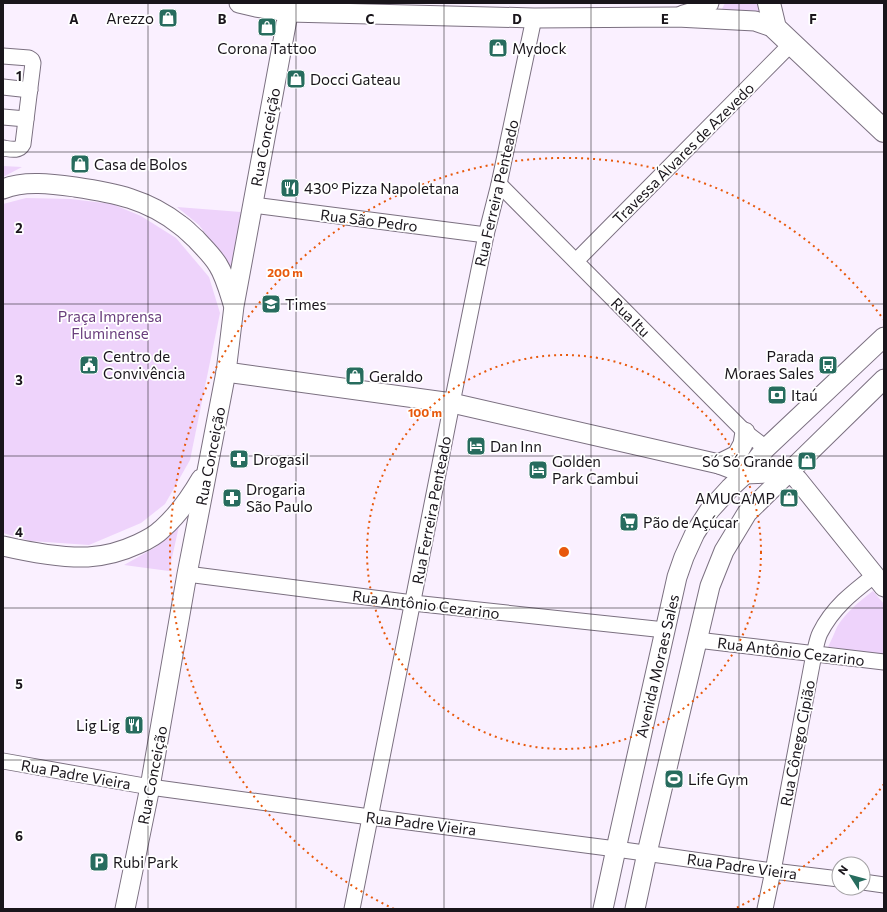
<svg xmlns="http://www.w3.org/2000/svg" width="887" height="912" font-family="Commissioner,sans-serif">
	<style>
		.green { fill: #eed3fb }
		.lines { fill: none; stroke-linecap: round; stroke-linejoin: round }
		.minor-casing { stroke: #7b7080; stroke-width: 17 }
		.major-casing { stroke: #7b7080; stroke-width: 21 }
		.highway-casing { stroke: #7b7080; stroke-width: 24 }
		.minor { stroke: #fff; stroke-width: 15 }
		.major { stroke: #fff; stroke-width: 19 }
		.highway { stroke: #fff; stroke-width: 22 }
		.grid { fill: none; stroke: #19151b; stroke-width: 1; stroke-opacity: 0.55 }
		.ring { fill: none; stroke: #e8590c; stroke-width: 2; stroke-dasharray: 2 4 }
		.labels { text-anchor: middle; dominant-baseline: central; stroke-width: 3.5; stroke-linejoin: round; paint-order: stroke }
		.poi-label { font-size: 15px; fill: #19151b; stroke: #fff; text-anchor: start }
		.street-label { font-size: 15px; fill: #19151b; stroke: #fff }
		.park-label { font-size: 15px; fill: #6a3e7d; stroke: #fff }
		.grid-label { font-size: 13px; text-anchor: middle; font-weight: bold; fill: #19151b; stroke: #fff; stroke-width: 3.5; stroke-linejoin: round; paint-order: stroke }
		.centre { fill: #e8590c; stroke: #fff; stroke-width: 2 }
		.ring-label { font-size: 12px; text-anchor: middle; font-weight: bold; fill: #e8590c; stroke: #fff; stroke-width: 3.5; stroke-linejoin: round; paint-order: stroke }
	</style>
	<rect width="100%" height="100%" fill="#faf0ff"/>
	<g class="green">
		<polygon points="725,3 764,3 764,15 720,13"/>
		<polygon points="3,166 22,167 3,177"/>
		<polygon points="26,198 71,199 112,204 141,216 176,238 209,277 220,313 190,460 165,504 141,523 89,545 31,541 3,533 3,204"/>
		<polygon points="177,207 241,212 231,267 199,225"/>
		<polygon points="179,526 169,571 124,565 156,547"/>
		<path d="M873 591 884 604V654L828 647C831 641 834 634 837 627 846 612 860 601 873 591Z"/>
	</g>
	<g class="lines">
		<defs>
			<g id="minor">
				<path d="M3 56 29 58 32 60 33 63 23 144C19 152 10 149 3 148"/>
				<polyline points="3,87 30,90"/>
				<polyline points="3,117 26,119"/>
				<polyline points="499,184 745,432 766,448"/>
				<polyline points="253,205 486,235"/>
				<polyline points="576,261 791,44"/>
				<polyline points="187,574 413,603 665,630"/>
				<polyline points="697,640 884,662"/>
				<polyline points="3,761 150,787 370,817 616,849 773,871 839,879"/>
				<polyline points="863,882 884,885"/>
				<polyline points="352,909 452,403 486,235 499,184 534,18"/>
				<path d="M765 909 773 871 814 654C816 647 817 639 820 633 833 607 853 592 875 575"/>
			</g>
			<g id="major">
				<polyline points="239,3 256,7 289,12 534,18 677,17 755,21 775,28"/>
				<polyline points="683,15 700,10 709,3"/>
				<path d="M3 189C24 180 53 184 75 187 115 193 147 199 180 225 186 229 191 235 196 239 203 247 212 255 218 265 225 276 229 291 233 304"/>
				<polyline points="226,372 452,403 719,464 745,474 790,472"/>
				<polyline points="719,464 737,455 743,444 745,432"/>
				<polyline points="790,472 798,480 884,587"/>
				<path d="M3 546C29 552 62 558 88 557 105 556 123 551 138 544 147 540 155 536 162 529 179 514 190 498 201 479"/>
				<polyline points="125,909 150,787 187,574 198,518 226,372 234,306 290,3"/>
				<polyline points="603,909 616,849 677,577 684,557 695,533 709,511 730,488 745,474 766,448 884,337"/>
				<polyline points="635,909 647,853 710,586 724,551 747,513 884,379"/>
			</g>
			<polyline id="highway" points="769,3 775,28 884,131"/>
		</defs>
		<use href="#minor" class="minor-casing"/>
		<use href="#major" class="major-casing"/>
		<use href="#highway" class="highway-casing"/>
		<use href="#minor" class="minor"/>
		<use href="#major" class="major"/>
		<use href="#highway" class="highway"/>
	</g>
	<path class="grid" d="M148 3V909M296 3V909M444 3V909M591 3V909M739 3V909M3 152H884M3 304H884M3 456H884M3 608H884M3 760H884"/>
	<g class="ring">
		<circle cx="564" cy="552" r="197"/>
		<path d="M884 784A395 395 0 0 1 734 909M394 909A395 395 0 1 1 884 320"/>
	</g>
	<defs>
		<symbol id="shop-square" viewBox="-11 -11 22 22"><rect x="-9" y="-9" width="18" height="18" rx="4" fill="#276c5e" stroke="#fff"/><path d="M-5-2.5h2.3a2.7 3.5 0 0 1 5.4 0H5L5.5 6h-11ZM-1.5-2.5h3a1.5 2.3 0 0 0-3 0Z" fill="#fff"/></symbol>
		<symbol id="restaurant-square" viewBox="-11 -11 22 22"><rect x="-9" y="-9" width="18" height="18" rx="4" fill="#276c5e" stroke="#fff"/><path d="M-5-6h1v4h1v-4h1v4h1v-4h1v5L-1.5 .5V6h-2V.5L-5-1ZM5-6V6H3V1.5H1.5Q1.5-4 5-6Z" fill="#fff"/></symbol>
		<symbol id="school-square" viewBox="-11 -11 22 22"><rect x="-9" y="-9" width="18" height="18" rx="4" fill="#276c5e" stroke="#fff"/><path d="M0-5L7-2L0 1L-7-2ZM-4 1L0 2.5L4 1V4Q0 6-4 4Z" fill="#fff"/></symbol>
		<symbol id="civic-square" viewBox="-11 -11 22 22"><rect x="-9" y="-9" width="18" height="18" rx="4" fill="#276c5e" stroke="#fff"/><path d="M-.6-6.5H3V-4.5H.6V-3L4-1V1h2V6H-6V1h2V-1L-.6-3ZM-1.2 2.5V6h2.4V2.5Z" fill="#fff"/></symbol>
		<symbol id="bus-square" viewBox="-11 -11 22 22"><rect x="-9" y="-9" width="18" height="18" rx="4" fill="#276c5e" stroke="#fff"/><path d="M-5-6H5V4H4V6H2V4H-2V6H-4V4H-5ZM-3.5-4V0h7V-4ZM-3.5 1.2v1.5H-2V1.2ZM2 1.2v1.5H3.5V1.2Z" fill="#fff"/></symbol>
		<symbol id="bank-square" viewBox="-11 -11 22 22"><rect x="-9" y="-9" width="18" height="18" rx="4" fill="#276c5e" stroke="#fff"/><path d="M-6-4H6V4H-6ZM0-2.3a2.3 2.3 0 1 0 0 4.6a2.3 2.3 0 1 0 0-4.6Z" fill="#fff"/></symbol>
		<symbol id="hotel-square" viewBox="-11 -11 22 22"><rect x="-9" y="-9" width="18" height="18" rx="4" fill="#276c5e" stroke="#fff"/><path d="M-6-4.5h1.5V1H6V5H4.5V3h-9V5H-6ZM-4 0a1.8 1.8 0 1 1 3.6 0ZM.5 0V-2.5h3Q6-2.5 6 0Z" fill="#fff"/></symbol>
		<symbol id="pharmacy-square" viewBox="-11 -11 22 22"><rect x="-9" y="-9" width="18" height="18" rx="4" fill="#276c5e" stroke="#fff"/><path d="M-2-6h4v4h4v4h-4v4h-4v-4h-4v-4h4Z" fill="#fff"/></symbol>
		<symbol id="supermarket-square" viewBox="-11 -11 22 22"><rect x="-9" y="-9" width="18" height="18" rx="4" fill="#276c5e" stroke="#fff"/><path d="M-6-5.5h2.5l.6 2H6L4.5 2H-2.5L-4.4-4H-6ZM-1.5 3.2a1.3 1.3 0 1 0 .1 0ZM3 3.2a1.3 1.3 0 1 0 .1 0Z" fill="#fff"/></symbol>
		<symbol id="stadium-square" viewBox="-11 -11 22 22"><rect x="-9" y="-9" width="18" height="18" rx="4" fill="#276c5e" stroke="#fff"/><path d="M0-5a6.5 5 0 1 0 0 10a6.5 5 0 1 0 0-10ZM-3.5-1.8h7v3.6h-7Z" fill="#fff"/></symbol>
		<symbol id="parking-square" viewBox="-11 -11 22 22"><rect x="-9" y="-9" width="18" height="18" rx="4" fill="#276c5e" stroke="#fff"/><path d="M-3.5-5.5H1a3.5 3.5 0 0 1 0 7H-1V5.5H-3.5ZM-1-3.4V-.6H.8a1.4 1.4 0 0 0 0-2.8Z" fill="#fff"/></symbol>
	</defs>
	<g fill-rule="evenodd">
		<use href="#shop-square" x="157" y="7" width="22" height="22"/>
		<use href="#shop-square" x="256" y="16" width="22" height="22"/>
		<use href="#shop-square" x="487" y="37" width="22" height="22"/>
		<use href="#shop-square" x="285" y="68" width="22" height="22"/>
		<use href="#shop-square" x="69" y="153" width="22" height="22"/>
		<use href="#restaurant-square" x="279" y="177" width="22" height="22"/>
		<use href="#school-square" x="260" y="293" width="22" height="22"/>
		<use href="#civic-square" x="78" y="354" width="22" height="22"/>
		<use href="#bus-square" x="817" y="354" width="22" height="22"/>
		<use href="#shop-square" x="344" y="365" width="22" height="22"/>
		<use href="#bank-square" x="766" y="384" width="22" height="22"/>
		<use href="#hotel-square" x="465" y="435" width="22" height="22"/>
		<use href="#pharmacy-square" x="228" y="448" width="22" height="22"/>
		<use href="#shop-square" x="796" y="450" width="22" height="22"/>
		<use href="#hotel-square" x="527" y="459" width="22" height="22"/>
		<use href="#pharmacy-square" x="221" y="487" width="22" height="22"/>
		<use href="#shop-square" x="778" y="487" width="22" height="22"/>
		<use href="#supermarket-square" x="618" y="511" width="22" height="22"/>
		<use href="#restaurant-square" x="123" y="714" width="22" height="22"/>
		<use href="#stadium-square" x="663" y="768" width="22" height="22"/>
		<use href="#parking-square" x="88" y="851" width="22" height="22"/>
	</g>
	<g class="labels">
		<g class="poi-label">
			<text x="154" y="18" text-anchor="end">Arezzo</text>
			<text x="267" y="48" text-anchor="middle">Corona Tattoo</text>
			<text x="512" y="48">Mydock</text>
			<text x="310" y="79">Docci Gateau</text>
			<text x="94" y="164">Casa de Bolos</text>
			<text x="304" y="188">430° Pizza Napoletana</text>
			<text x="285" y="304">Times</text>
			<text x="103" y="356">Centro de<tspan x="103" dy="17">Convivência</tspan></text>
			<text x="814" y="356" text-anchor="end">Parada<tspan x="814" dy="17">Moraes Sales</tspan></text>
			<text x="369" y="376">Geraldo</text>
			<text x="791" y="395">Itaú</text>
			<text x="490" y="446">Dan Inn</text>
			<text x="253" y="459">Drogasil</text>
			<text x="552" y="461">Golden<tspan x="552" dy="17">Park Cambui</tspan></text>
			<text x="793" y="461" text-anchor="end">Só Só Grande</text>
			<text x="246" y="489">Drogaria<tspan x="246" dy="17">São Paulo</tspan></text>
			<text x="775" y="498" text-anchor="end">AMUCAMP</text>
			<text x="643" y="522">Pão de Açúcar</text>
			<text x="120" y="725" text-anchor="end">Lig Lig</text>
			<text x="688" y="779">Life Gym</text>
			<text x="113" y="862">Rubi Park</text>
		</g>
		<g class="street-label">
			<text transform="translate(265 137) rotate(-79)">Rua Conceição</text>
			<text transform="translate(683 153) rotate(-45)">Travessa Álvares de Azevedo</text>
			<text transform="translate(496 193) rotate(-77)">Rua Ferreira Penteado</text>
			<text transform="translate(369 220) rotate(7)">Rua São Pedro</text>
			<text transform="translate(631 317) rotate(45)">Rua Itu</text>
			<text transform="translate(210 456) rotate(-79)">Rua Conceição</text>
			<text transform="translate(431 510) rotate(-79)">Rua Ferreira Penteado</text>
			<text transform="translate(426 604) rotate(7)">Rua Antônio Cezarino</text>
			<text transform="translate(791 651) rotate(7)">Rua Antônio Cezarino</text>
			<text transform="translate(657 666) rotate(-77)">Avenida Moraes Sales</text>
			<text transform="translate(797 743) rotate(-79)">Rua Cônego Cipião</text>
			<text transform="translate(76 774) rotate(10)">Rua Padre Vieira</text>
			<text transform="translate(152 775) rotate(-79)">Rua Conceição</text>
			<text transform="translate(421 823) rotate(7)">Rua Padre Vieira</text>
			<text transform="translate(742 866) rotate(8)">Rua Padre Vieira</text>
		</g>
		<g class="park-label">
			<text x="110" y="316">Praça Imprensa<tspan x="110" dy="17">Fluminense</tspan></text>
		</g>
	</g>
	<g class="grid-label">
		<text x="74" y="24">A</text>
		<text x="222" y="24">B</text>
		<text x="370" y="24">C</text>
		<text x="517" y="24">D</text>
		<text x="665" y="24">E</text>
		<text x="813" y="24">F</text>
		<text x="19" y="81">1</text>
		<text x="19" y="233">2</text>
		<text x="19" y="385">3</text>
		<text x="19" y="537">4</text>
		<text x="19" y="689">5</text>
		<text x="19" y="841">6</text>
	</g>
	<circle cx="564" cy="552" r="6" class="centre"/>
	<g class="ring-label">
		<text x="285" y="277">200 m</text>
		<text x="425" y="417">100 m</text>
	</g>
	<rect width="887" height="912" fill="none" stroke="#19151b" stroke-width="8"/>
	<g transform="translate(851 876) rotate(306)"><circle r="19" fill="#ffffff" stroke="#a3a1a4"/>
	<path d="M0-3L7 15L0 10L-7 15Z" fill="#276c5e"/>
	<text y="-6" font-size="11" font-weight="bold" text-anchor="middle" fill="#19151b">N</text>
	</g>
</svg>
